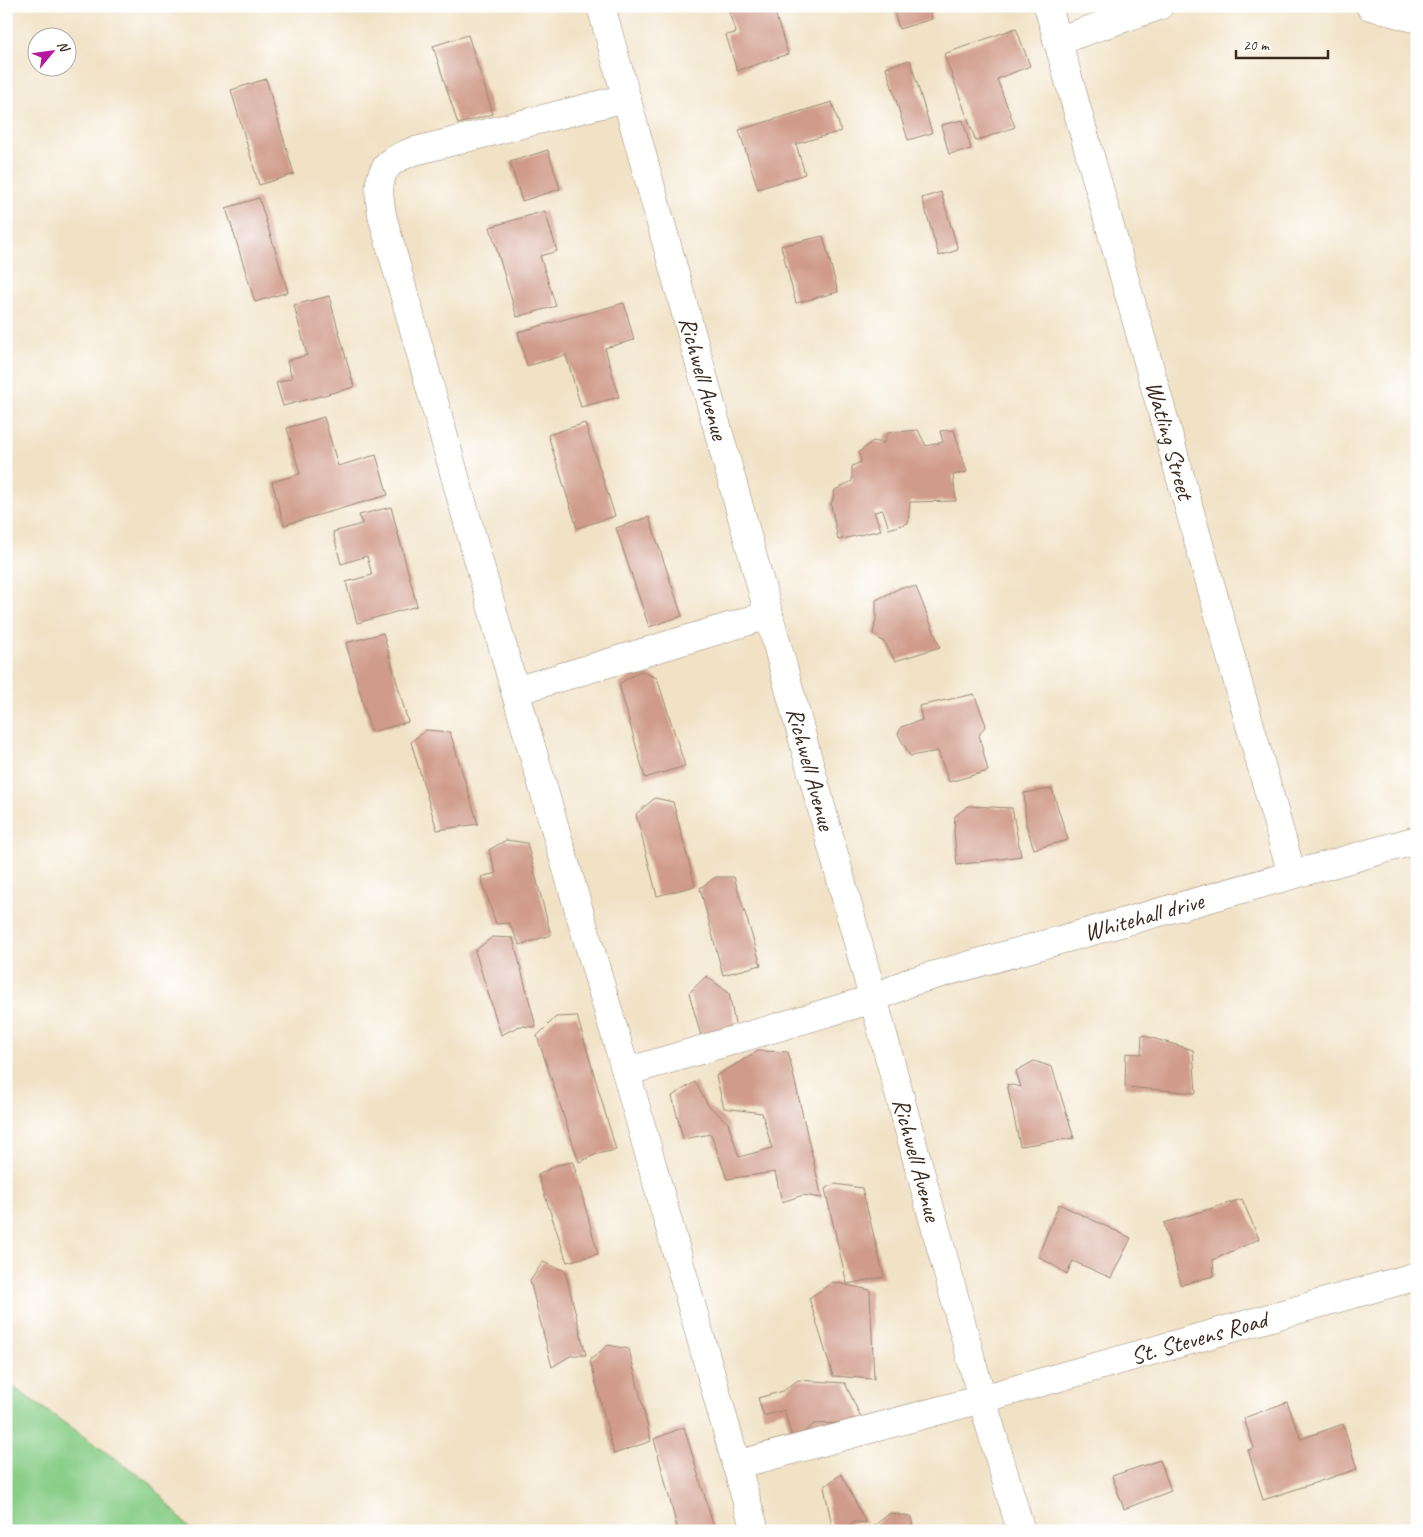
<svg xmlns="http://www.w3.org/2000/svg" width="1423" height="1537" font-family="Caveat,sans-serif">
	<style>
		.green { fill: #89ce88; stroke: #627c53 }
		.building { fill: #d09b8a }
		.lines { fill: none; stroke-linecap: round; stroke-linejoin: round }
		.minor-casing { stroke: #968672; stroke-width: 29 }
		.minor { stroke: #fff; stroke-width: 28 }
		.labels { text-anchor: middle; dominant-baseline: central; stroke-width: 4; stroke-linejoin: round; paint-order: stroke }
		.street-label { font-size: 24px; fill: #3b2a1e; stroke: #fff }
	</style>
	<rect width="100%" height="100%" fill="#fff"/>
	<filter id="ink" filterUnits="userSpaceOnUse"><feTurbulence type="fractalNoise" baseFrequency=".02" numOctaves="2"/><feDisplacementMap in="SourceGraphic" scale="10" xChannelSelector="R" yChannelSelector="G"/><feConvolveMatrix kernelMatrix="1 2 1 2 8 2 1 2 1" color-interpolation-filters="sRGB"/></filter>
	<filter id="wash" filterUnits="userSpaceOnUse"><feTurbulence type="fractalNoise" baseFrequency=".0096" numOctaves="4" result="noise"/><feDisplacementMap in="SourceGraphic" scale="20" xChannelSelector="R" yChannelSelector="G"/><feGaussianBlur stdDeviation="1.12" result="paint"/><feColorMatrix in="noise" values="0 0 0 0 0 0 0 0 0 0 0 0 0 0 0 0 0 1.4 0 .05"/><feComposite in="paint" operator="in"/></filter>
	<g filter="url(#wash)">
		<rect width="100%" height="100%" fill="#f1e2c6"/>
		<polygon class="green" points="6,1382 150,1483 191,1531 6,1531"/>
		<g id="blocks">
			<g class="building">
				<polygon points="727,6 773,6 788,54 737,71 726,35 736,33"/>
				<polygon points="911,6 928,6 932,19 899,29 894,11"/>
				<polygon points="1016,28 1030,66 997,79 1015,127 976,141 944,54"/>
				<polygon points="468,35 493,114 458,124 433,46"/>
				<polygon points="910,60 932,133 908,140 886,67"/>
				<polygon points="266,79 294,174 259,185 231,90"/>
				<polygon points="832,102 841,131 796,144 805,174 758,189 739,130"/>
				<polygon points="963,120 971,149 949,154 941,125"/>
				<polygon points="548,150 560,189 522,201 510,162"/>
				<polygon points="941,192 958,250 939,256 922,198"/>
				<polygon points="259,198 288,292 255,302 226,208"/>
				<polygon points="545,211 557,251 540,256 556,306 517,317 490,227"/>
				<polygon points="823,236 838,292 796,303 781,246"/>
				<polygon points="329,296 354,387 283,406 276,383 292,378 287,361 307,355 294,305"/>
				<polygon points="624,303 634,340 605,348 619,397 581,407 566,355 527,366 518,332"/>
				<polygon points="324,417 338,466 376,455 388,495 284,525 272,482 300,474 287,428"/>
				<polygon points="585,423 615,516 577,528 548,435"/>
				<polygon points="918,430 926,446 943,442 940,431 954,430 967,472 953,475 956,501 910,502 908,523 889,529 883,510 874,512 881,530 838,540 831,505 835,490 852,481 852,466 861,462 859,452 873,441 884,443 887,433"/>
				<polygon points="391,507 417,606 357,623 346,582 372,575 367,556 341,564 333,532 362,524 359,515"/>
				<polygon points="649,517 682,616 649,627 616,528"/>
				<polygon points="902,587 916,587 940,647 895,661 885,643 873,634 876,619 876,600"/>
				<polygon points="383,633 408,722 371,732 346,643"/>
				<polygon points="640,671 657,678 685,766 645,778 619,684"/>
				<polygon points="974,694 986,725 979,735 988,771 949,782 938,751 910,756 898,734 901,727 922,720 919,706"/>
				<polygon points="426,730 450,732 478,824 437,830 411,742"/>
				<polygon points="1052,789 1068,840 1034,849 1026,824 1024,793"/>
				<polygon points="655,798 673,802 695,886 657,896 636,814"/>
				<polygon points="968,806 1012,808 1021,856 957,865 954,831 955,816"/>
				<polygon points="506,840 527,843 551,935 520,945 509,923 496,924 481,877 496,873 489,850"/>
				<polygon points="716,877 734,877 761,965 723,975 700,888"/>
				<polygon points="492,937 513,938 536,1027 520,1026 501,1035 475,951"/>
				<polygon points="706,976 729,993 736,1029 701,1036 689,993"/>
				<polygon points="577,1016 616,1150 597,1154 579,1162 537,1036 556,1017"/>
				<polygon points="1142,1035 1193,1050 1196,1093 1125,1087 1126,1053 1141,1054"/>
				<polygon points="758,1051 788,1052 822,1198 803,1195 782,1202 775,1172 727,1179 711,1134 683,1139 672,1096 695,1082 708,1105 728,1123 739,1157 772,1148 762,1113 724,1108 716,1076"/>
				<polygon points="1034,1061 1052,1067 1074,1138 1020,1146 1007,1084 1021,1087 1016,1071"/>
				<polygon points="573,1162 598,1254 567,1262 538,1175 557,1165"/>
				<polygon points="835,1184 862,1188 884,1277 847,1284 825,1189"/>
				<polygon points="1242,1199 1259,1239 1213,1260 1214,1276 1181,1285 1164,1223"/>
				<polygon points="1059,1204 1131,1238 1111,1278 1073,1261 1067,1274 1038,1256"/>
				<polygon points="543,1262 565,1271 586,1355 572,1355 552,1367 530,1281"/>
				<polygon points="833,1282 870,1290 874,1379 833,1376 809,1298"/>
				<polygon points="608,1345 629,1349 651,1441 614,1454 590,1360"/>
				<polygon points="798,1380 845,1383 863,1422 814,1424 793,1441 784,1410 764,1416 758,1398 783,1391"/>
				<polygon points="1287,1402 1301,1439 1343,1424 1357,1469 1263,1500 1248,1450 1254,1448 1244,1418"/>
				<polygon points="684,1427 715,1531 678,1531 654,1439"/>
				<polygon points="1160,1460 1171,1491 1124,1509 1112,1476"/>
				<polygon points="841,1474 866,1523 854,1522 842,1531 833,1531 824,1487"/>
				<polygon points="890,1513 911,1517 914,1531 875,1531 874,1526"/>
			</g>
		</g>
	</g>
	<g filter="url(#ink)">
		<use href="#blocks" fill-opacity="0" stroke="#968672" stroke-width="1"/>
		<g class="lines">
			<defs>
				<g id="minor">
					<path id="s1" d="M601 6 769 615 982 1399 1021 1531"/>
					<path id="s2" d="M1048 6 1292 875"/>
					<polyline points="1370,6 1417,19"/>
					<polyline points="1057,41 1159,6"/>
					<path d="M626 98 411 152C405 155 398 157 393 161 374 174 379 200 383 219L515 691 626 1072 755 1531"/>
					<polyline points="515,691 769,615"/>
					<path id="s3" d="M626 1072 873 999 910 982 1417 840"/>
					<path id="s4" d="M736 1465 982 1399 1417 1276"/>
				</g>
			</defs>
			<use href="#minor" class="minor-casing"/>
			<use href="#minor" class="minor"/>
		</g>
	</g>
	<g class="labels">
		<g class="street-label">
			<text stroke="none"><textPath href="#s1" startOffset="386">Richwell Avenue</textPath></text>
			<text stroke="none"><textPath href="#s2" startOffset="451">Watling Street</textPath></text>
			<text stroke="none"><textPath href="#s1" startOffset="791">Richwell Avenue</textPath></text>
			<text stroke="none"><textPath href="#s3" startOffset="541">Whitehall drive</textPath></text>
			<text stroke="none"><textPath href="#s1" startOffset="1196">Richwell Avenue</textPath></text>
			<text stroke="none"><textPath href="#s4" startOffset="480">St. Stevens Road</textPath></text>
		</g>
	</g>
	<rect width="1423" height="1537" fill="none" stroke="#fff" stroke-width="25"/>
	<g transform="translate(52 52) rotate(61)"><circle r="24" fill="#ffffff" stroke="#b1aaa5"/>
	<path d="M0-4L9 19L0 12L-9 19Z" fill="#b5179e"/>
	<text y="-8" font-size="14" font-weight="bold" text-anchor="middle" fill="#3b2a1e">N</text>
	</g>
	<path d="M1236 50v8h92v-8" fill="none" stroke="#3b2a1e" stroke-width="2.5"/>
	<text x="1243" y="50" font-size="15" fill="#3b2a1e" stroke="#ffffff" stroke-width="4" paint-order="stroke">20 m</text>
</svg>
